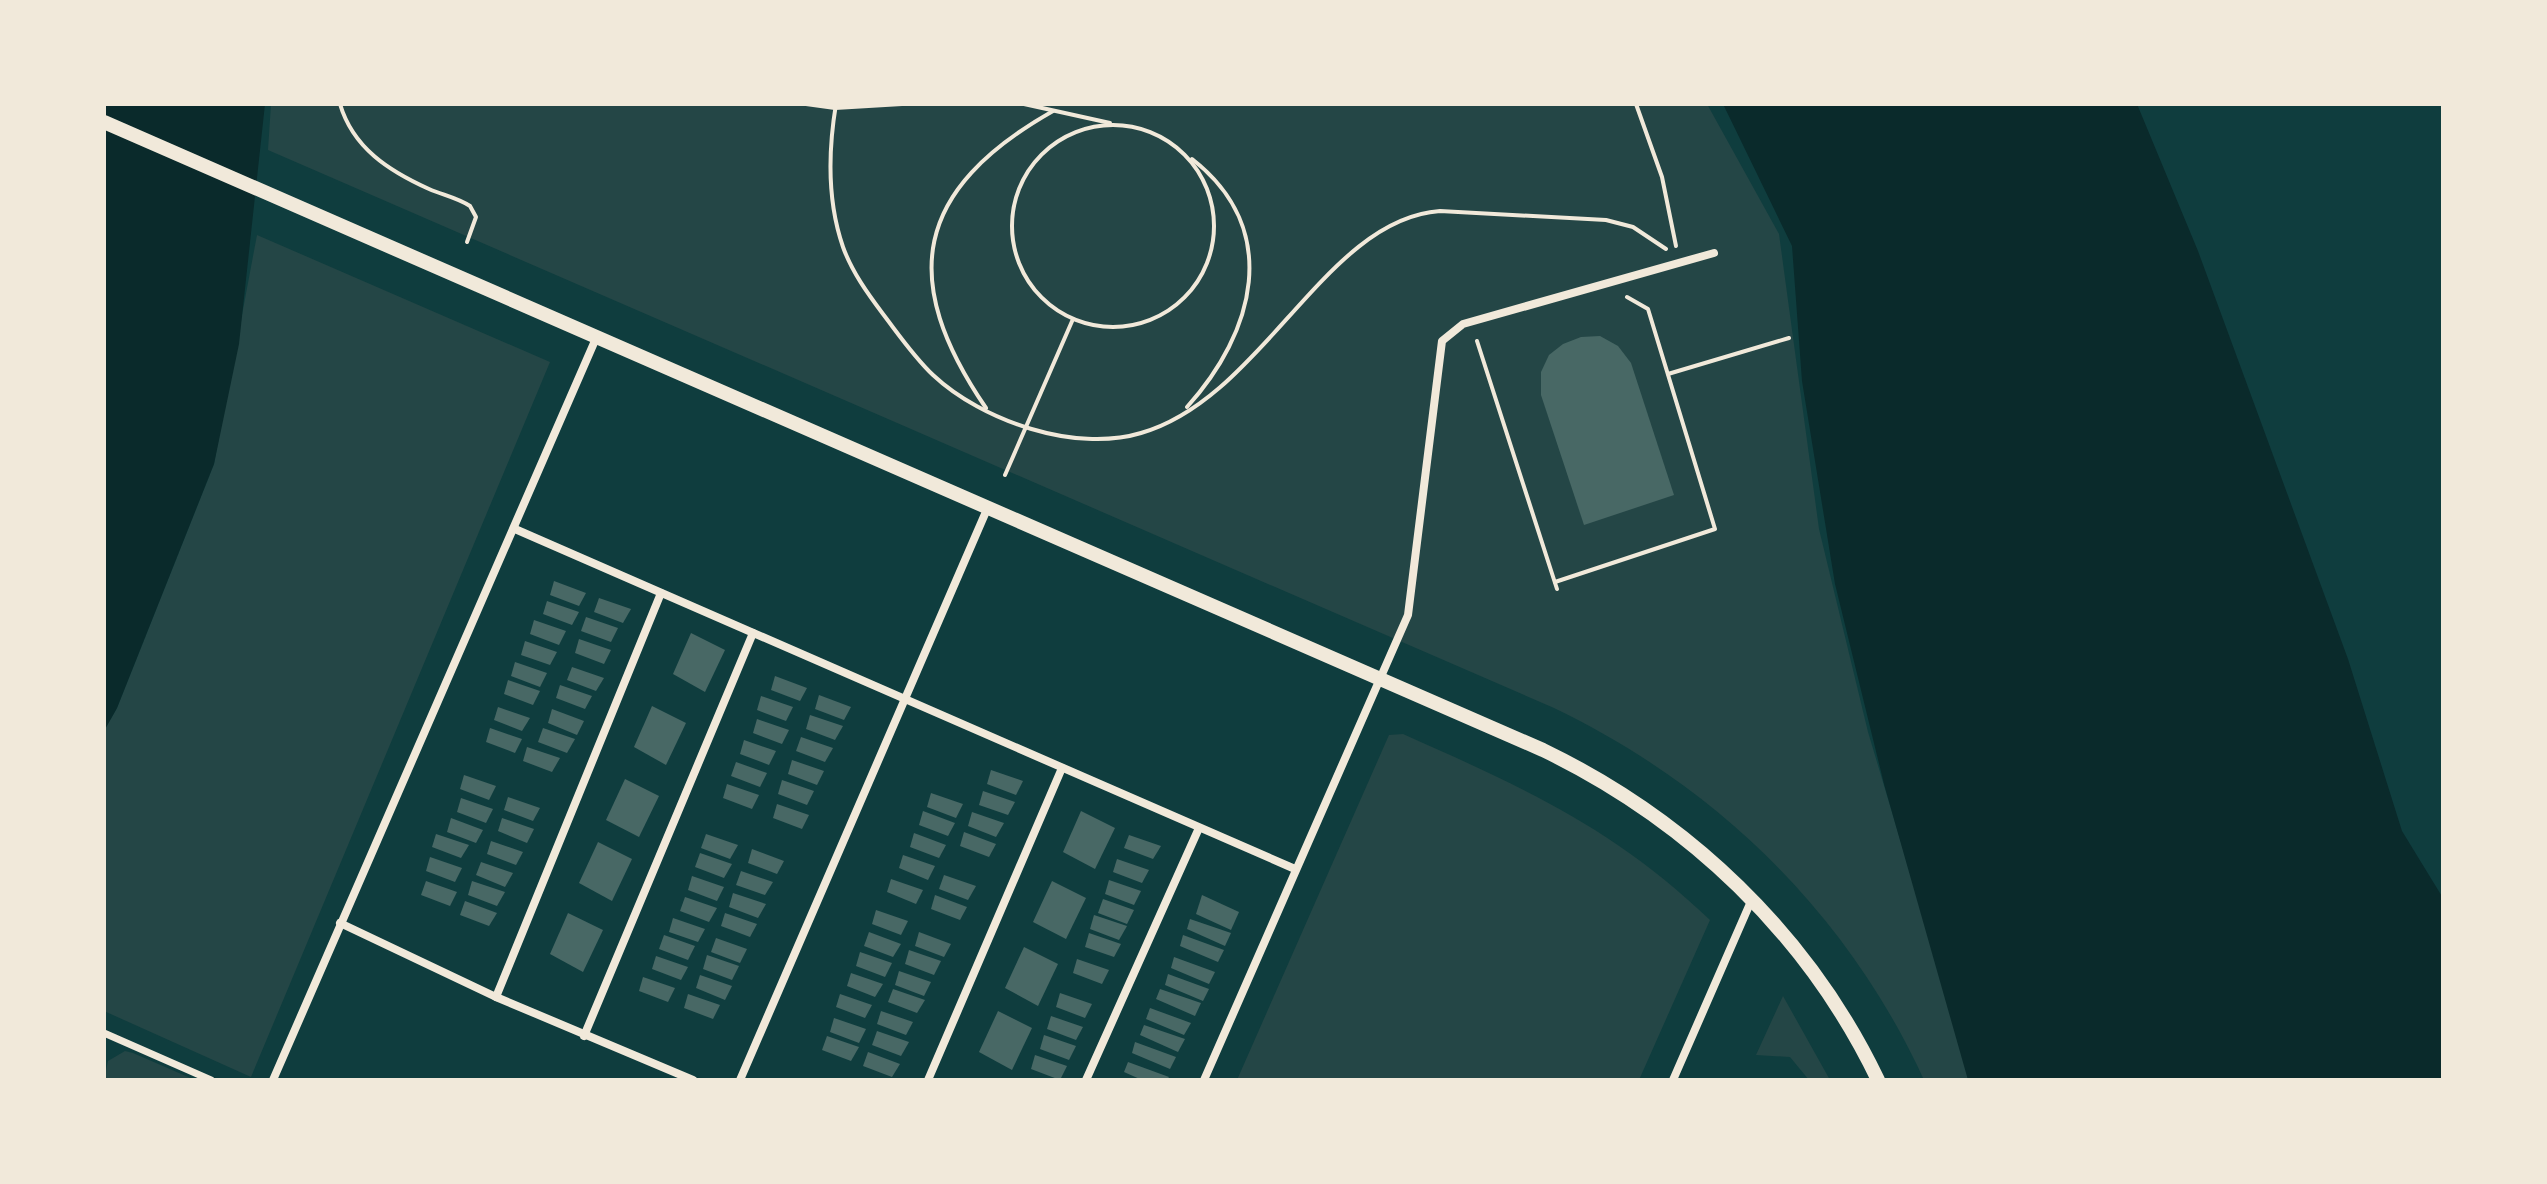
<svg xmlns="http://www.w3.org/2000/svg" width="2547" height="1184" font-family="Inter,sans-serif">
	<style>
		.green { fill: #244646 }
		.water { fill: #0a2a2b }
		.building { fill: #486865 }
		.lines { fill: none; stroke-linecap: round; stroke-linejoin: round }
		.path { stroke: #f1e9da; stroke-width: 4 }
		.pedestrian { stroke: #f1e9da; stroke-width: 7 }
		.minor { stroke: #f1e9da; stroke-width: 8 }
		.secondary { stroke: #f1e9da; stroke-width: 14 }
	</style>
	<rect width="100%" height="100%" fill="#0f3d3e"/>
	<g class="green">
		<path d="M271 104H1707L1779 234 1819 529 1868 732 1972 1080H1924C1848 914 1718 787 1554 708L268 150Z"/>
		<polygon points="257,235 550,362 251,1077 104,1011 104,731 117,708 214,464"/>
		<path d="M1403 734C1522 787 1613 827 1710 920L1639 1080H1237L1389 735Z"/>
		<polygon points="1783,996 1830,1080 1809,1080 1790,1057 1756,1055"/>
		<polygon points="125,1051 133,1053 195,1080 104,1080 108,1061"/>
	</g>
	<g class="water">
		<polygon points="104,104 265,104 239,344 214,464 117,708 104,731"/>
		<polygon points="1723,104 2137,104 2198,251 2348,659 2402,831 2443,898 2443,1080 1968,1080 1884,784 1835,584 1802,381 1792,246"/>
	</g>
	<g class="building">
		<polygon points="1600,336 1618,346 1631,363 1674,495 1584,525 1541,395 1541,372 1549,355 1563,344 1581,337"/>
		<polygon points="554,581 586,593 579,606 550,595"/>
		<polygon points="599,598 631,609 623,623 594,612"/>
		<polygon points="547,601 579,612 572,625 543,614"/>
		<polygon points="586,617 618,628 611,642 581,631"/>
		<polygon points="534,620 566,631 559,645 530,634"/>
		<polygon points="691,633 725,650 705,692 673,674"/>
		<polygon points="579,639 611,650 604,664 575,653"/>
		<polygon points="525,641 557,652 550,665 521,655"/>
		<polygon points="515,662 547,673 540,687 511,676"/>
		<polygon points="572,667 604,678 596,691 567,680"/>
		<polygon points="775,676 807,688 800,701 771,690"/>
		<polygon points="508,680 540,691 533,705 504,694"/>
		<polygon points="560,685 592,696 585,709 556,698"/>
		<polygon points="819,695 851,707 844,720 815,709"/>
		<polygon points="761,696 793,707 786,721 757,710"/>
		<polygon points="652,706 686,723 666,765 634,747"/>
		<polygon points="498,707 530,718 522,731 494,720"/>
		<polygon points="552,709 584,721 577,735 548,723"/>
		<polygon points="810,715 843,726 835,740 806,729"/>
		<polygon points="757,719 789,730 782,744 753,733"/>
		<polygon points="490,728 522,739 515,753 486,742"/>
		<polygon points="543,728 575,739 567,753 538,742"/>
		<polygon points="801,737 833,748 825,762 796,751"/>
		<polygon points="744,740 776,751 769,765 740,754"/>
		<polygon points="527,747 560,758 552,772 523,761"/>
		<polygon points="792,760 824,771 817,785 788,774"/>
		<polygon points="736,762 767,773 760,787 731,776"/>
		<polygon points="991,770 1023,781 1016,795 987,784"/>
		<polygon points="464,775 496,786 489,800 460,789"/>
		<polygon points="625,779 659,796 639,837 606,820"/>
		<polygon points="782,780 814,791 807,805 778,794"/>
		<polygon points="727,784 759,795 752,809 723,798"/>
		<polygon points="983,791 1015,802 1008,815 979,805"/>
		<polygon points="931,793 963,804 956,818 927,807"/>
		<polygon points="508,797 540,808 533,821 504,810"/>
		<polygon points="461,798 493,809 486,823 457,812"/>
		<polygon points="777,804 809,815 802,829 773,818"/>
		<polygon points="923,811 955,823 948,836 919,825"/>
		<polygon points="1081,811 1115,828 1095,869 1063,852"/>
		<polygon points="972,812 1004,823 996,837 968,826"/>
		<polygon points="451,818 483,830 476,843 447,832"/>
		<polygon points="502,818 534,829 527,843 498,831"/>
		<polygon points="964,832 996,844 989,857 960,846"/>
		<polygon points="914,833 946,845 939,858 910,847"/>
		<polygon points="436,834 469,845 461,858 432,847"/>
		<polygon points="706,834 738,845 730,859 701,848"/>
		<polygon points="1129,835 1161,846 1153,859 1124,848"/>
		<polygon points="491,841 523,852 516,865 487,854"/>
		<polygon points="598,842 632,859 612,901 579,883"/>
		<polygon points="752,849 784,861 777,874 748,863"/>
		<polygon points="700,853 732,864 724,878 695,867"/>
		<polygon points="903,855 935,866 928,880 899,868"/>
		<polygon points="430,857 462,868 455,882 426,871"/>
		<polygon points="1117,859 1149,870 1142,883 1113,872"/>
		<polygon points="481,862 513,873 505,887 476,875"/>
		<polygon points="741,871 773,882 765,895 736,885"/>
		<polygon points="944,875 976,886 968,900 939,889"/>
		<polygon points="692,876 724,887 717,901 688,890"/>
		<polygon points="891,879 923,890 916,904 887,892"/>
		<polygon points="1109,880 1141,891 1134,905 1105,894"/>
		<polygon points="426,881 457,892 450,906 421,895"/>
		<polygon points="472,881 505,892 497,906 468,895"/>
		<polygon points="1052,881 1086,898 1066,939 1033,922"/>
		<polygon points="733,893 766,904 758,918 729,907"/>
		<polygon points="935,895 967,907 960,920 931,909"/>
		<polygon points="1202,895 1239,912 1231,930 1196,914"/>
		<polygon points="685,897 717,908 709,922 680,911"/>
		<polygon points="1103,899 1134,910 1127,924 1098,913"/>
		<polygon points="465,901 497,913 489,926 460,915"/>
		<polygon points="876,910 908,921 901,935 872,924"/>
		<polygon points="568,913 603,930 583,972 550,954"/>
		<polygon points="725,913 757,924 750,937 721,926"/>
		<polygon points="1094,915 1127,926 1119,940 1090,929"/>
		<polygon points="673,918 705,929 698,942 669,932"/>
		<polygon points="1190,919 1231,933 1225,946 1187,929"/>
		<polygon points="869,932 901,944 893,957 864,946"/>
		<polygon points="919,932 951,944 944,957 915,946"/>
		<polygon points="1089,933 1121,944 1114,957 1085,947"/>
		<polygon points="664,935 695,946 688,960 659,949"/>
		<polygon points="1183,935 1224,950 1218,962 1180,946"/>
		<polygon points="716,938 747,949 740,963 711,952"/>
		<polygon points="1024,947 1058,964 1038,1006 1005,988"/>
		<polygon points="909,950 941,961 934,975 905,964"/>
		<polygon points="860,952 892,963 885,977 856,966"/>
		<polygon points="707,955 739,966 732,980 703,969"/>
		<polygon points="656,956 688,967 681,980 652,969"/>
		<polygon points="1174,957 1215,972 1209,984 1171,968"/>
		<polygon points="1077,959 1109,970 1102,984 1073,973"/>
		<polygon points="899,971 931,982 924,996 895,985"/>
		<polygon points="851,973 883,984 875,997 847,986"/>
		<polygon points="1168,974 1209,989 1203,1001 1165,985"/>
		<polygon points="700,975 732,986 725,1000 696,988"/>
		<polygon points="643,977 675,988 668,1002 639,991"/>
		<polygon points="893,989 925,1000 917,1013 888,1002"/>
		<polygon points="1160,989 1201,1003 1195,1016 1156,999"/>
		<polygon points="1060,993 1092,1004 1085,1018 1056,1007"/>
		<polygon points="688,994 720,1005 713,1019 684,1008"/>
		<polygon points="840,994 872,1005 865,1018 836,1007"/>
		<polygon points="1150,1008 1191,1023 1184,1035 1146,1019"/>
		<polygon points="881,1011 913,1022 906,1035 877,1024"/>
		<polygon points="998,1011 1032,1028 1012,1070 979,1052"/>
		<polygon points="1051,1016 1083,1027 1076,1040 1047,1029"/>
		<polygon points="834,1018 866,1029 859,1043 830,1032"/>
		<polygon points="1144,1025 1185,1039 1178,1052 1140,1035"/>
		<polygon points="877,1031 909,1042 901,1056 872,1045"/>
		<polygon points="1044,1035 1076,1046 1069,1060 1040,1049"/>
		<polygon points="827,1036 859,1047 851,1061 822,1050"/>
		<polygon points="1135,1042 1176,1057 1170,1069 1132,1053"/>
		<polygon points="868,1052 900,1064 892,1077 863,1066"/>
		<polygon points="1035,1055 1067,1066 1060,1080 1031,1069"/>
		<polygon points="1128,1062 1169,1077 1167,1080 1142,1080 1124,1072"/>
	</g>
	<g class="lines">
		<g class="path">
			<path d="M340 104C353 148 389 171 429 189 443 195 458 198 470 206L476 217 467 242"/>
			<polyline points="806,104 835,108 902,104"/>
			<path d="M836 104C828 152 827 201 843 247 852 272 868 294 883 314 899 335 914 357 933 375 982 421 1075 453 1141 433 1263 398 1325 219 1440 211L1606 220 1633 227 1666 249"/>
			<polyline points="1024,104 1110,123"/>
			<polyline points="1636,104 1662,177 1676,246"/>
			<circle cx="1113" cy="226" r="101"/>
			<polyline points="1477,341 1557,589"/>
			<polyline points="1668,374 1789,338"/>
			<path d="M1187 407C1254 333 1283 230 1192 159"/>
			<path d="M986 408C898 279 914 190 1053 111"/>
			<polyline points="1005,475 1073,319"/>
			<polyline points="1555,582 1715,529 1648,309 1627,297"/>
		</g>
		<polyline class="pedestrian" points="104,1033 211,1080"/>
		<g class="minor">
			<polyline points="515,529 1295,869"/>
			<polyline points="340,923 496,997 693,1080"/>
			<polyline points="496,997 661,593"/>
			<polyline points="584,1036 753,633"/>
			<polyline points="273,1080 597,336"/>
			<polyline points="740,1080 988,507"/>
			<polyline points="928,1080 1062,768"/>
			<polyline points="1086,1080 1199,828"/>
			<polyline points="1204,1080 1408,615 1442,341 1463,324 1714,253"/>
			<polyline points="1673,1080 1752,899"/>
		</g>
		<path class="secondary" d="M104 122 1543 750C1688 820 1808 934 1878 1080"/>
	</g>
	<rect width="2547" height="1184" fill="none" stroke="#f1e9da" stroke-width="212"/>
</svg>
